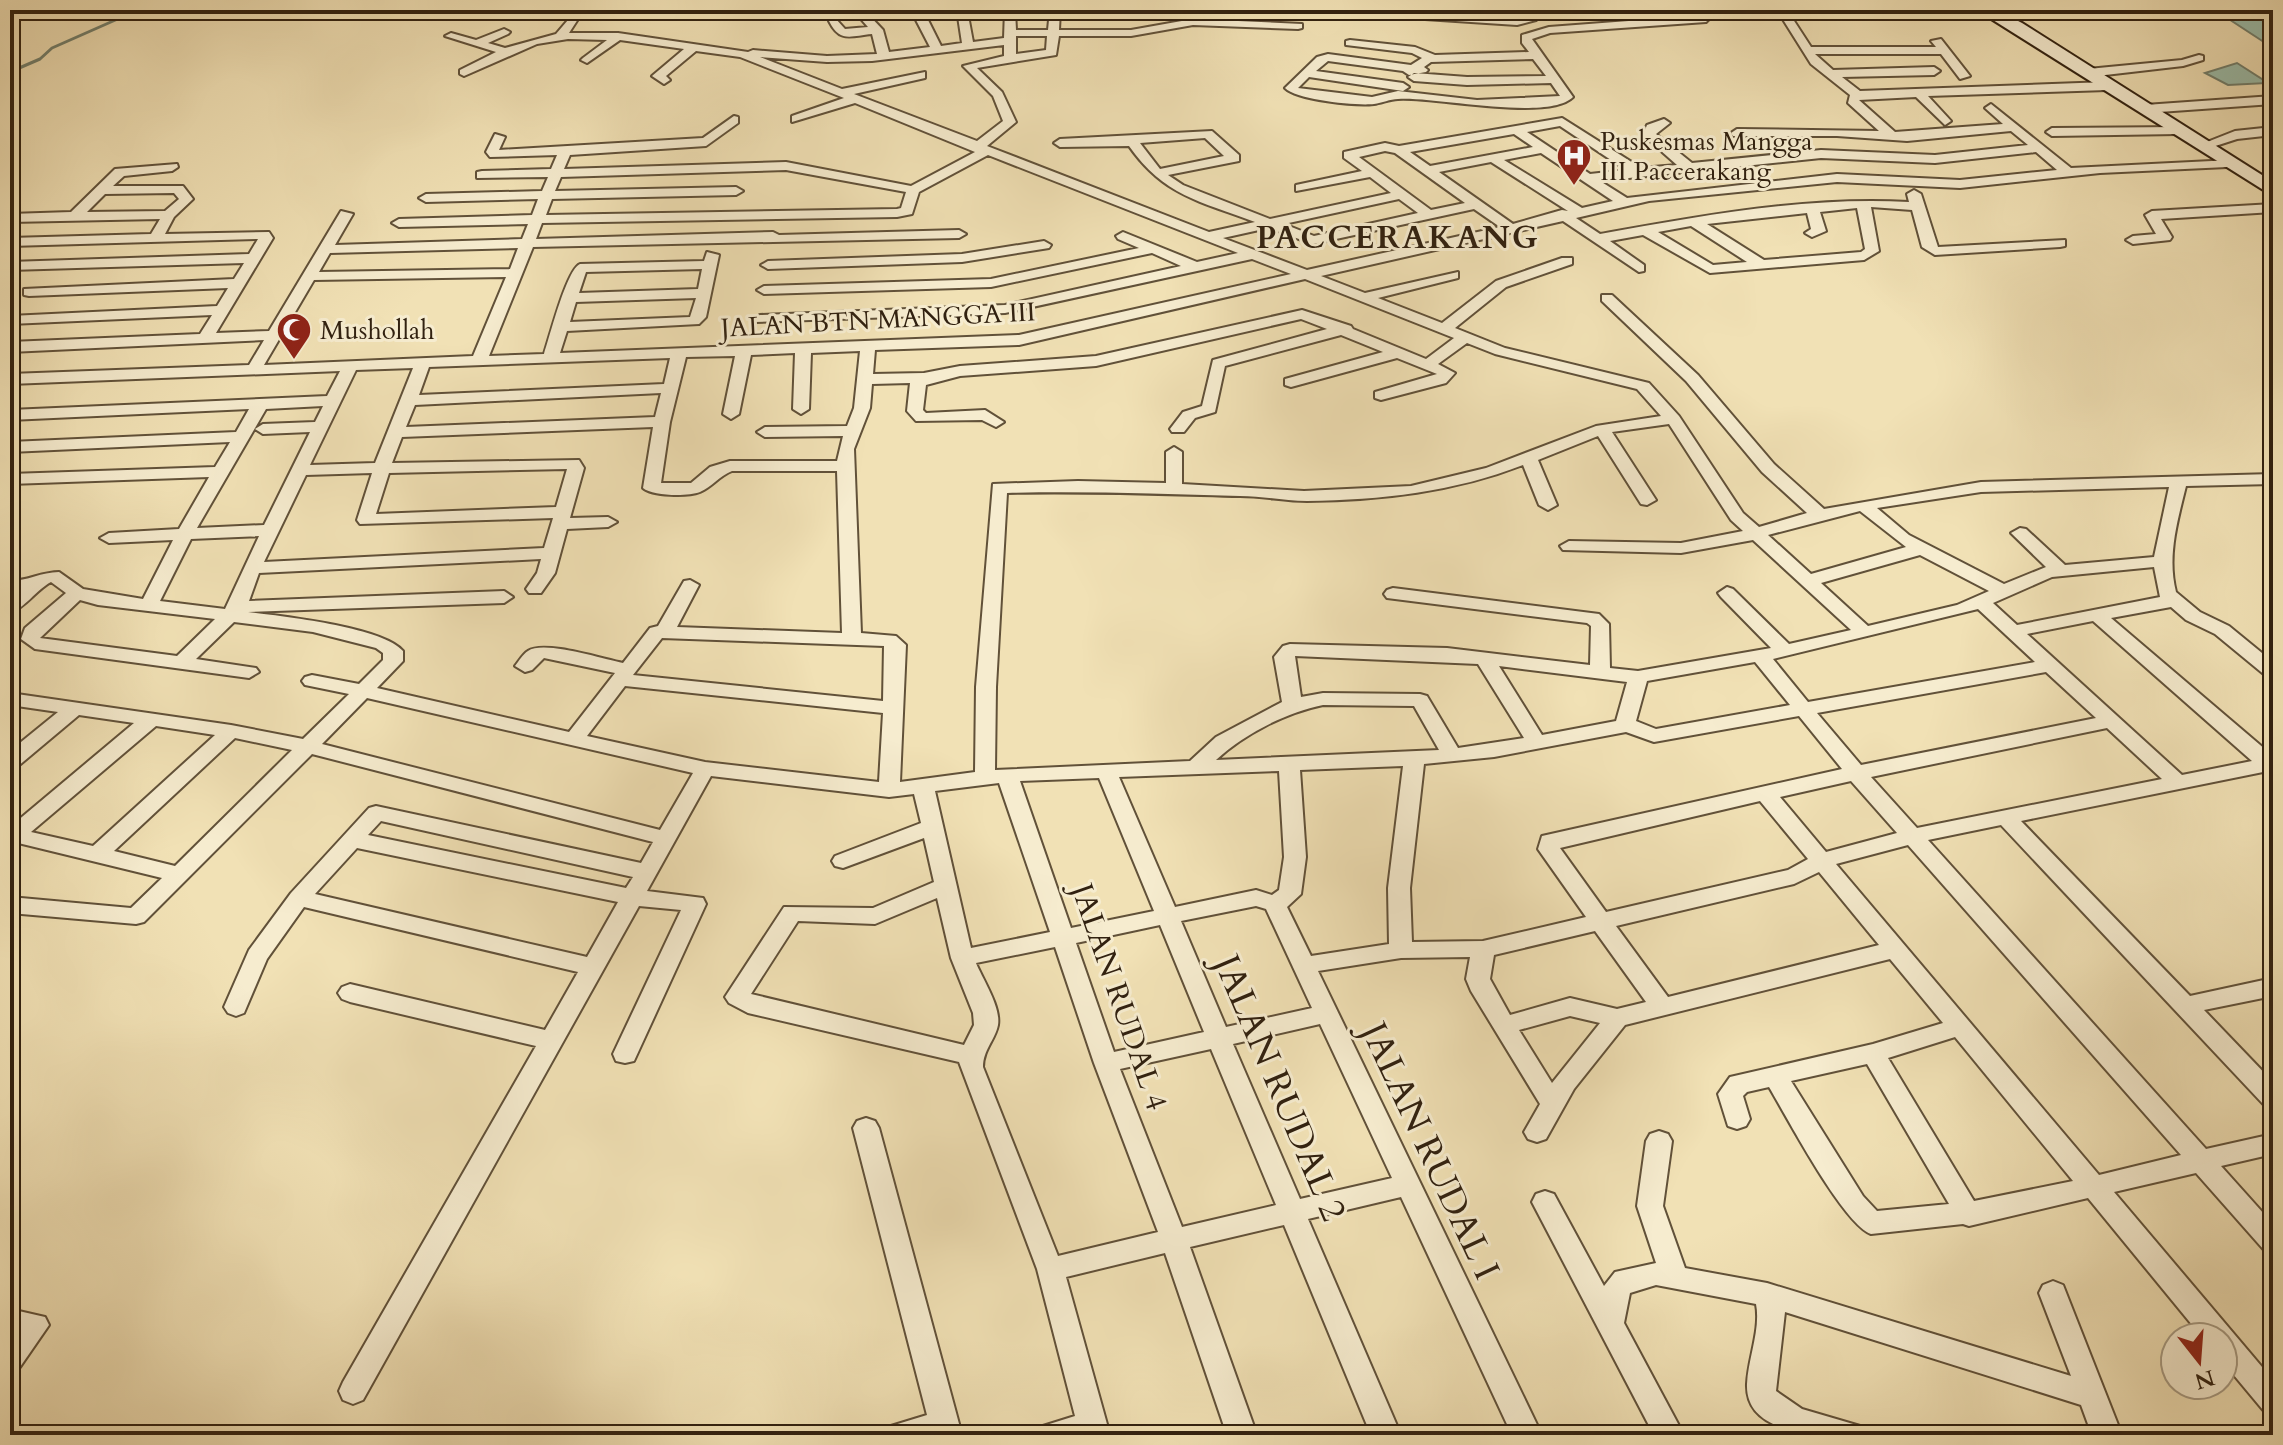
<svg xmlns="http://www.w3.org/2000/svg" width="2283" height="1445" font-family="Cardo,serif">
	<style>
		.water { fill: #9bbeab; stroke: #717f6d; stroke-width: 2 }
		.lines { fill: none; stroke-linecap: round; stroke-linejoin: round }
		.stream { stroke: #717f6d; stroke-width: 3 }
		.street-casing { stroke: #615139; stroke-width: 4 }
		.secondary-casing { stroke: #312110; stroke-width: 4 }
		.street { fill: #f6eccf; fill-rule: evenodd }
		.secondary { fill: #f6eccf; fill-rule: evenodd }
		.labels { text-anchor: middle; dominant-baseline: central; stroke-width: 6; stroke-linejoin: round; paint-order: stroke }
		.far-poi-label { font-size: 26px; fill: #312110; stroke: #f6eccf; text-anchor: start }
		.far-street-label { font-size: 26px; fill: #312110; stroke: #f6eccf }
		.street-label { font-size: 30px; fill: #312110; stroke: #f6eccf }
		.far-district-label { font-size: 32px; font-weight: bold; letter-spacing: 2px; fill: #312110; stroke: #f6eccf }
		.near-street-label { font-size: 36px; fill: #312110; stroke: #f6eccf }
	</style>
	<rect width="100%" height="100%" fill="#f1e1b5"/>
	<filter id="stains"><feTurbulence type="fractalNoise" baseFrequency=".0025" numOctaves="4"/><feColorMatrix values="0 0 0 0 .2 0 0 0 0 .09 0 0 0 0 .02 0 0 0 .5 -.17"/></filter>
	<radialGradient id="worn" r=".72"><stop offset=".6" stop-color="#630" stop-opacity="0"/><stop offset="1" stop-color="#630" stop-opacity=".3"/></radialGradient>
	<g class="water">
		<polygon points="2215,10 2269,10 2273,13 2273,48"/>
		<polygon points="2237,63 2268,83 2228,85 2205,73"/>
	</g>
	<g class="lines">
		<polyline class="stream" points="10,72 40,59 52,48 138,10"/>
		<defs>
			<g id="street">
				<path d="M853 10H864L883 30 889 52 930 47 916 20 922 17 928 20 941 46 962 43 957 10H967L973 42 1004 38 1005 10H1015L1016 30H1048L1050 10H1060L1059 30H1131L1193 19 1302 24V28L1298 29 1193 25 1131 36H1059L1056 55 977 68 1002 92 1016 122 987 146 1209 232 1255 222C1200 201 1164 196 1129 146L1060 147 1054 143 1060 139 1212 131 1239 155V161L1168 175 1183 185 1270 219 1391 193 1370 177 1296 191V185L1362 171 1344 158V152L1385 143 1399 146 1562 118 1641 168 1677 165 1643 135 1647 125 1664 119 1670 123 1656 134 1692 163 1821 150 1935 155 2028 145 2011 131 1907 141 1837 136H1733L1731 133 1737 129 1879 131 1848 103 1850 95 1811 64 1777 10H1787L1811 47H1936L1931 41 1941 39 1970 76 1960 79 1941 54H1815L1833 70 1934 67 1940 71 1934 75 1842 77 1860 91 2107 82 2113 86 2107 90 1928 96 1951 121 1945 125 1916 97 1859 100 1895 132 2003 124 1985 108 1991 104 2071 168 2232 160V166L2227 167 2100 173 1960 188 1837 182 1649 201 1576 218 1600 234C1700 216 1807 196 1909 202L1907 194 1914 190 1921 194 1938 247 2065 240V246L2060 247 1935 255 1922 247 1912 210 1871 207 1879 251 1864 260 1710 273 1643 235 1610 241 1644 265V271L1639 272 1563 221 1321 276 1365 293 1458 272V278L1378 298 1442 323 1496 281 1562 258H1572V264L1506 287 1455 328 1505 348 1649 383 1679 416 1743 513 1759 527 1807 513 1762 472 1686 381 1602 301V295H1612L1698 375 1774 464 1824 509 1981 482 2273 474V484L2186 486C2177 522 2167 557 2176 592L2200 612 2229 626 2273 662V678L2266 676 2215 634 2186 620 2171 607 2111 618 2273 756V770L2021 821 2190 996 2273 978V996L2204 1010 2273 1082V1108L2264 1105 2001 825 1928 840 2206 1149 2273 1134V1154L2221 1166 2273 1224V1253L2264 1250 2196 1173 2114 1192 2273 1380V1414L2263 1410 2223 1362V1337H2202L2088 1198 1969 1226 1963 1224 1871 1234C1843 1224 1787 1117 1769 1087L1747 1092 1743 1096 1750 1119 1746 1126 1737 1129 1728 1126 1718 1094 1730 1077 1873 1044 1943 1023 1890 959 1625 1025 1574 1089 1546 1139 1537 1142 1528 1139 1524 1132 1540 1104 1471 991 1466 979 1470 957 1401 958 1318 971 1542 1435H1512L1401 1197 1308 1219 1401 1435H1371L1284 1225 1190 1247 1257 1435H1227L1165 1253 1066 1277 1110 1435H1038L1043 1426 1075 1416 1037 1269 959 1062 748 1013 729 1003 725 997 784 907 873 908 934 882 924 838 843 868 835 866 832 861 835 856 921 823 914 794 889 797 711 776 647 891 703 898 706 904 634 1061 625 1063 616 1061 613 1054 681 910 639 906 363 1400 353 1404 343 1400 339 1391 343 1382 536 1046 350 1002 342 999 338 993 342 987 350 984 545 1030 578 972 304 907 267 959 244 1013 236 1016 228 1013 224 1007 249 950 291 893 369 808 376 806 641 863 653 842 312 754 144 922 136 924 10 913V897L131 908 162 878 10 841V827L134 723 79 715 17 767 10 769V751L58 712 10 705V693L231 725 303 739 349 694 305 685 302 681 305 677 312 675 359 684 383 660V653L376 648 313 632 234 622 196 659 256 668 259 672 249 678 35 649 21 639 25 628 66 593 51 582C36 590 25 608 10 613V596L14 592 10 591V581C28 581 41 572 59 572L83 589 143 599 173 540 109 543 100 538 109 533 179 529 209 477 10 484V474L215 467 230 442 10 452V442L236 432 249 409 10 420V410L327 396 340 371 10 384V374L249 365 264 340 10 352V342L200 334 212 315 10 324V316L217 306 228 288 29 296 24 295V289L234 279 244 263 10 270V262L249 254 258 239 10 246V238L151 234 160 219 10 222V214L71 212 115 169 177 164 178 167 172 171 124 176 113 186H183L193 199 174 217 165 234 269 232 273 238 216 333 269 331 341 211 353 214 335 245 522 239 528 224 399 227 392 223 399 219 532 215 538 199 426 202 419 198 426 194 542 191 548 177 477 178V172L482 171 551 169 557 155 490 157 486 152 495 134 505 137 499 150 703 138 734 116 738 117V123L706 146 570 155 564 169 786 162 911 186 975 152 855 103 792 122V116L844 98 740 57 696 51 666 76 670 80 664 84 652 76 684 49 620 40 587 63 581 60 583 58 607 40 568 39 537 44 464 76 460 74V70L496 52 445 36 451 33 476 40 504 29 510 32 508 34 488 43 505 48 556 34 574 13 580 16 569 33H618L748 52 753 50 827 56 877 54 872 34C850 36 840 43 829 21L835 18 845 29 868 27ZM1016 36H1047L1046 50 1016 54ZM1004 45V56L963 66 993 96 1003 121 977 141 854 94 925 78V72L842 89 760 57 827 62 872 61ZM1560 126 1626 170 1590 174 1527 132ZM1514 134 1533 147 1430 166 1410 152ZM1205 138 1224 156 1160 169 1140 143ZM1385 151 1395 153 1465 203 1431 210 1359 157ZM2036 152 2057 170 1960 180 1837 174 1627 198 1600 181 1821 158 1935 163ZM1541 153 1613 201 1582 208 1504 160ZM988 155 1238 253 1197 262 1123 232 1116 236 1118 239 1139 248 991 279 764 286 757 290 764 294 991 287 1152 253 1181 266 1005 305 760 315 753 319 755 322 1005 313 1252 259 1291 274 1019 335 560 353 567 331 699 324 706 317 719 255 707 252 704 261 580 264C567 269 550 336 544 354L489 356 533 247 959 238 966 234 959 230 779 235 773 232 536 239 542 223 897 217 912 214 919 192ZM1491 162 1568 211 1562 210 1513 224 1439 172ZM786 170 906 192 901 208 897 209 546 215 552 199 736 195 743 191 736 187 555 191 561 177ZM174 193 179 199 165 211 87 212 105 194ZM1399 199 1418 213 1314 236 1284 224ZM1857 208 1865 249 1861 252 1764 260 1707 224 1807 213 1811 229 1805 233 1812 237 1826 231 1820 212ZM1474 209 1500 227 1307 270 1223 238 1268 228 1313 244ZM1691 226 1747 262 1713 265 1658 232ZM518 248 510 269 319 272 330 253ZM702 269 698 289 579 293 586 272ZM506 277 473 356 264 365 314 280ZM1305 279 1454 338 1426 359 1353 329 1351 326 1302 310 1096 356 960 366 924 373 873 374 875 350 1019 345ZM696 298 690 317 570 322 576 302ZM1301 319 1327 329 1213 360 1202 406 1183 412 1170 429 1172 432H1184L1195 418 1215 412 1225 366 1341 335 1383 352 1285 379V385L1291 387 1397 358 1437 374 1375 392V398L1381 400 1446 383 1455 373 1438 364 1467 343 1495 354 1637 389 1661 416 1596 426 1486 468 1411 486 1304 491 1182 484V452L1174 447 1166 452V483L1078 481 993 484 976 687 975 772 900 782 906 645 896 636 861 633 854 449 870 408 872 384 910 383 907 411 916 421 982 420 996 427 1004 422 985 410 926 413 923 410 926 385 960 376 1096 366ZM860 351 854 408 847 426 765 427 757 432 765 437 843 436 837 461H730L710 467 691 483H661L670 422 686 357 735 356 723 414 731 419 739 414 751 355 795 353 793 409 801 414 809 409 811 353ZM670 358 664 384 419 395 429 367ZM413 368 375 463 310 465 356 370ZM661 393 655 417 406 427 415 405ZM323 406 315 422 263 424 255 429 263 434 310 432 264 525 197 528 266 409ZM1669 424 1731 520 1743 531 1681 543 1569 541 1560 546 1563 550 1681 553 1753 540 1851 630 1789 644 1733 589 1727 587 1718 593 1721 597 1771 648 1638 671 1610 668 1609 624 1599 614 1393 588 1387 590 1384 594 1387 598 1587 623 1591 626 1590 665 1447 648 1290 644 1283 646 1274 657 1282 702 1216 737 1190 761 995 770 996 687 1007 493C1085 491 1162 494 1240 496 1262 496 1285 501 1307 501 1381 500 1454 492 1523 465L1539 505 1548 510 1557 505 1538 460 1598 436 1641 504 1647 505 1656 500 1612 432ZM653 427 643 488C652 496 687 497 700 492 712 487 719 476 732 471H837L842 633 677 627 699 585 690 580 684 581 658 626 650 628 623 663C602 659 544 640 528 651 523 654 519 661 515 666L525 672 532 670 544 658 615 673 569 732 377 688 403 661V651C383 627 281 616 248 612L504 603 513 597 504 591 249 601 259 573 541 559 537 573 526 589 529 593H541L555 573 567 529 608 527 617 522 608 517 570 518 584 468 579 460 392 463 402 437ZM567 469 556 507 376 514 389 473ZM372 473 357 520 360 524 553 518 544 548 264 562 306 475ZM2169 487 2154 557 2065 565 2026 529 2020 528 2011 533 2046 567 2004 584 1909 535 1877 508 1981 492ZM1860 511 1906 547 1811 574 1768 535ZM259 536 225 609 160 601 191 539ZM1920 555 1989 591 1957 605 1868 626 1821 583ZM2154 567 2160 597 2017 625 1993 603 2052 577ZM80 600 98 605 215 619 177 656 40 638ZM1978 609 2035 662 1808 702 1773 659ZM2093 621 2252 761 2182 775 2027 634ZM662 638 884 646 883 701 633 675ZM1295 656 1478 664 1524 738 1458 748 1427 696 1420 694 1323 693 1301 697ZM1755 662 1790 705 1656 729 1636 721 1647 681ZM1499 666 1627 682 1616 721 1542 735ZM2046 672 2096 718 1861 765 1817 713ZM625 686 883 713 879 782 705 762 587 736ZM367 698 693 773 660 830 322 744ZM1323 705 1414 706 1439 750 1216 760C1244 734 1285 713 1323 705ZM1799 716 1842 769 1542 836 1538 849 1586 917 1483 941 1412 942 1410 888 1424 764 1494 757 1626 732 1654 742ZM156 726 215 735 93 846 31 832ZM2107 728 2162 779 1917 828 1871 777ZM235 738 292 750 175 866 114 851ZM1403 766 1388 888 1389 944 1311 956 1287 907 1301 894 1306 857 1300 770ZM1279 771 1284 857 1279 890 1272 895 1256 890 1175 907 1119 777ZM1099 778 1154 911 1071 928 1020 781ZM1851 781 1897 833 1826 852 1780 797ZM999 783 1050 932 971 948 935 791ZM1760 801 1808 859 1788 870 1606 912 1560 848ZM381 821 633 877 626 888 368 835ZM1908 845 2181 1155 2099 1175 1836 864ZM357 848 618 902 587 957 315 894ZM1819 872 1879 945 1668 997 1616 926 1794 884ZM937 898 951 958 973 1013 974 1025 964 1045 751 994 798 921 875 924ZM1256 906 1266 909 1312 1008 1226 1027 1181 921ZM1160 925 1204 1032 1114 1052 1076 943ZM1595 931 1646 1002 1617 1009 1570 998 1510 1015 1490 979 1494 955ZM1055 947 1094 1063 1158 1232 1058 1256 983 1067C983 1050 995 1040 998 1025 1001 1007 983 980 976 963ZM1570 1016 1600 1023 1552 1083 1519 1030ZM1320 1024 1392 1178 1300 1199 1233 1044ZM1955 1037 2073 1181 1974 1201 1888 1058ZM1211 1049 1276 1205 1182 1227 1120 1069ZM1867 1064 1949 1204 1877 1211 1863 1196 1791 1081Z"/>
				<polygon points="1531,10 1541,10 1536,20 1517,25 1425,19 1419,16 1425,13 1517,19 1528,16"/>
				<path d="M1754 10 1712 16 1706 22 1550 33 1532 39 1573 97C1548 122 1433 96 1398 99 1390 99 1382 103 1374 104 1356 106 1297 100 1285 88L1317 57 1328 54 1411 65 1422 58 1412 53 1346 45V41L1350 40 1415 47 1435 55 1529 52 1522 43V35L1549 27 1695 16 1692 14 1698 11ZM1533 59 1546 76 1467 77 1414 73 1408 77 1414 81 1467 85 1551 83 1560 96 1477 100 1398 91 1372 97 1298 88 1309 77 1403 91 1409 87 1403 83 1316 71 1328 61 1403 71 1409 75 1426 72 1428 70 1424 67 1431 62Z"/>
				<polygon points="2199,55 2203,56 2203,60 2183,66 2088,77 2082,73 2088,69 2182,60"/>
				<polygon points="2273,96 2273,104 2145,113 2139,109 2145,105"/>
				<polygon points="2182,127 2182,133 2178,134 2052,136 2046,132 2052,128"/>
				<polygon points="2273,127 2273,135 2237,139 2203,150 2197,146 2235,131"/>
				<polygon points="2273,204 2273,212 2161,219 2172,237 2170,240 2133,244 2126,240 2133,236 2156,234 2145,215 2152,211"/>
				<polygon points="1044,241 1051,245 1049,248 962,262 768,269 761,265 768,261 962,254"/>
				<polygon points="866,1118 875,1121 879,1128 962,1435 886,1435 891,1426 927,1415 853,1128 857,1121"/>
				<path d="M1659 1131 1668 1134 1672 1141 1663 1206 1685 1268 1767 1283 2071 1376 2039 1293 2043 1285 2053 1281 2063 1285 2122 1435H2092L2081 1405 1785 1312 1776 1391 1802 1409 1860 1426 1865 1435C1830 1435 1745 1439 1747 1384 1748 1359 1761 1329 1756 1304L1656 1285 1630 1293 1624 1323 1684 1435H1654L1532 1202 1536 1194 1545 1191 1554 1194 1604 1286 1615 1272 1656 1263 1637 1206 1646 1141 1650 1134Z"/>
				<polygon points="10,1309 45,1317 49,1325 20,1367 10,1370"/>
			</g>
			<polygon id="secondary" points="1977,10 1997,10 2022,23 2273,182 2273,196"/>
		</defs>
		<use href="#street" class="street-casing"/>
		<use href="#secondary" class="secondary-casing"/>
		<use href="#street" class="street"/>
		<use href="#secondary" class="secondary"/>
	</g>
	<defs>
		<symbol id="hospital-pin" viewBox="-11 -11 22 30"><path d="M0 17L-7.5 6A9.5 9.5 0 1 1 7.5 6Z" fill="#8f2418" stroke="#f6eccf"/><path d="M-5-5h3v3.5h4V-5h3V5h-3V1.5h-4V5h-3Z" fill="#fff"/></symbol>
		<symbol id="mosque-pin" viewBox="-11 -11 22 30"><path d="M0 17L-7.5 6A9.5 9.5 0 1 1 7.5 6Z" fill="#8f2418" stroke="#f6eccf"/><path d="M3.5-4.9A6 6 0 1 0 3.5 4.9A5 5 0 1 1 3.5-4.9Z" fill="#fff"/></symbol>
	</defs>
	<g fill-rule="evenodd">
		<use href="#hospital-pin" x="1554" y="136" width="40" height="54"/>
		<use href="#mosque-pin" x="274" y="310" width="40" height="54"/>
	</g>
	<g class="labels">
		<g class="far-poi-label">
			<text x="1600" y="141">Puskesmas Mangga<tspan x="1600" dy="30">III Paccerakang</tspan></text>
			<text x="320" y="330">Mushollah</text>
		</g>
		<g class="far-street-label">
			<text transform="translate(878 320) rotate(-3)">JALAN BTN MANGGA III</text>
		</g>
		<g class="street-label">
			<text transform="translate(1119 997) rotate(71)">JALAN RUDAL 4</text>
		</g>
		<g class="far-district-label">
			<text x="1398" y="238">PACCERAKANG</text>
		</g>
		<g class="near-street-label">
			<text transform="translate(1280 1088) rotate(67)">JALAN RUDAL 2</text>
			<text transform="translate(1430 1151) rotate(65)">JALAN RUDAL I</text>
		</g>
	</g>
	<rect width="2283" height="1445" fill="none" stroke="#f1e1b5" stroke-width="40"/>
	<rect x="12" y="12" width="2259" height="1421" fill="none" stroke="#312110" stroke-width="4"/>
	<rect x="20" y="20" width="2243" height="1405" fill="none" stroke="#312110" stroke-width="2"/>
	<g transform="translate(2199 1361) rotate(163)"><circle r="38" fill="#f6eccf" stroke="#a79b83" stroke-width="2"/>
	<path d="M0-6L14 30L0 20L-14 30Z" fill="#8f2418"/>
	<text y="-12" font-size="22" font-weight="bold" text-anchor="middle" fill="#312110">N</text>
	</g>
	<rect width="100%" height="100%" filter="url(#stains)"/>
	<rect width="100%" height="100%" fill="url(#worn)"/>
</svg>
